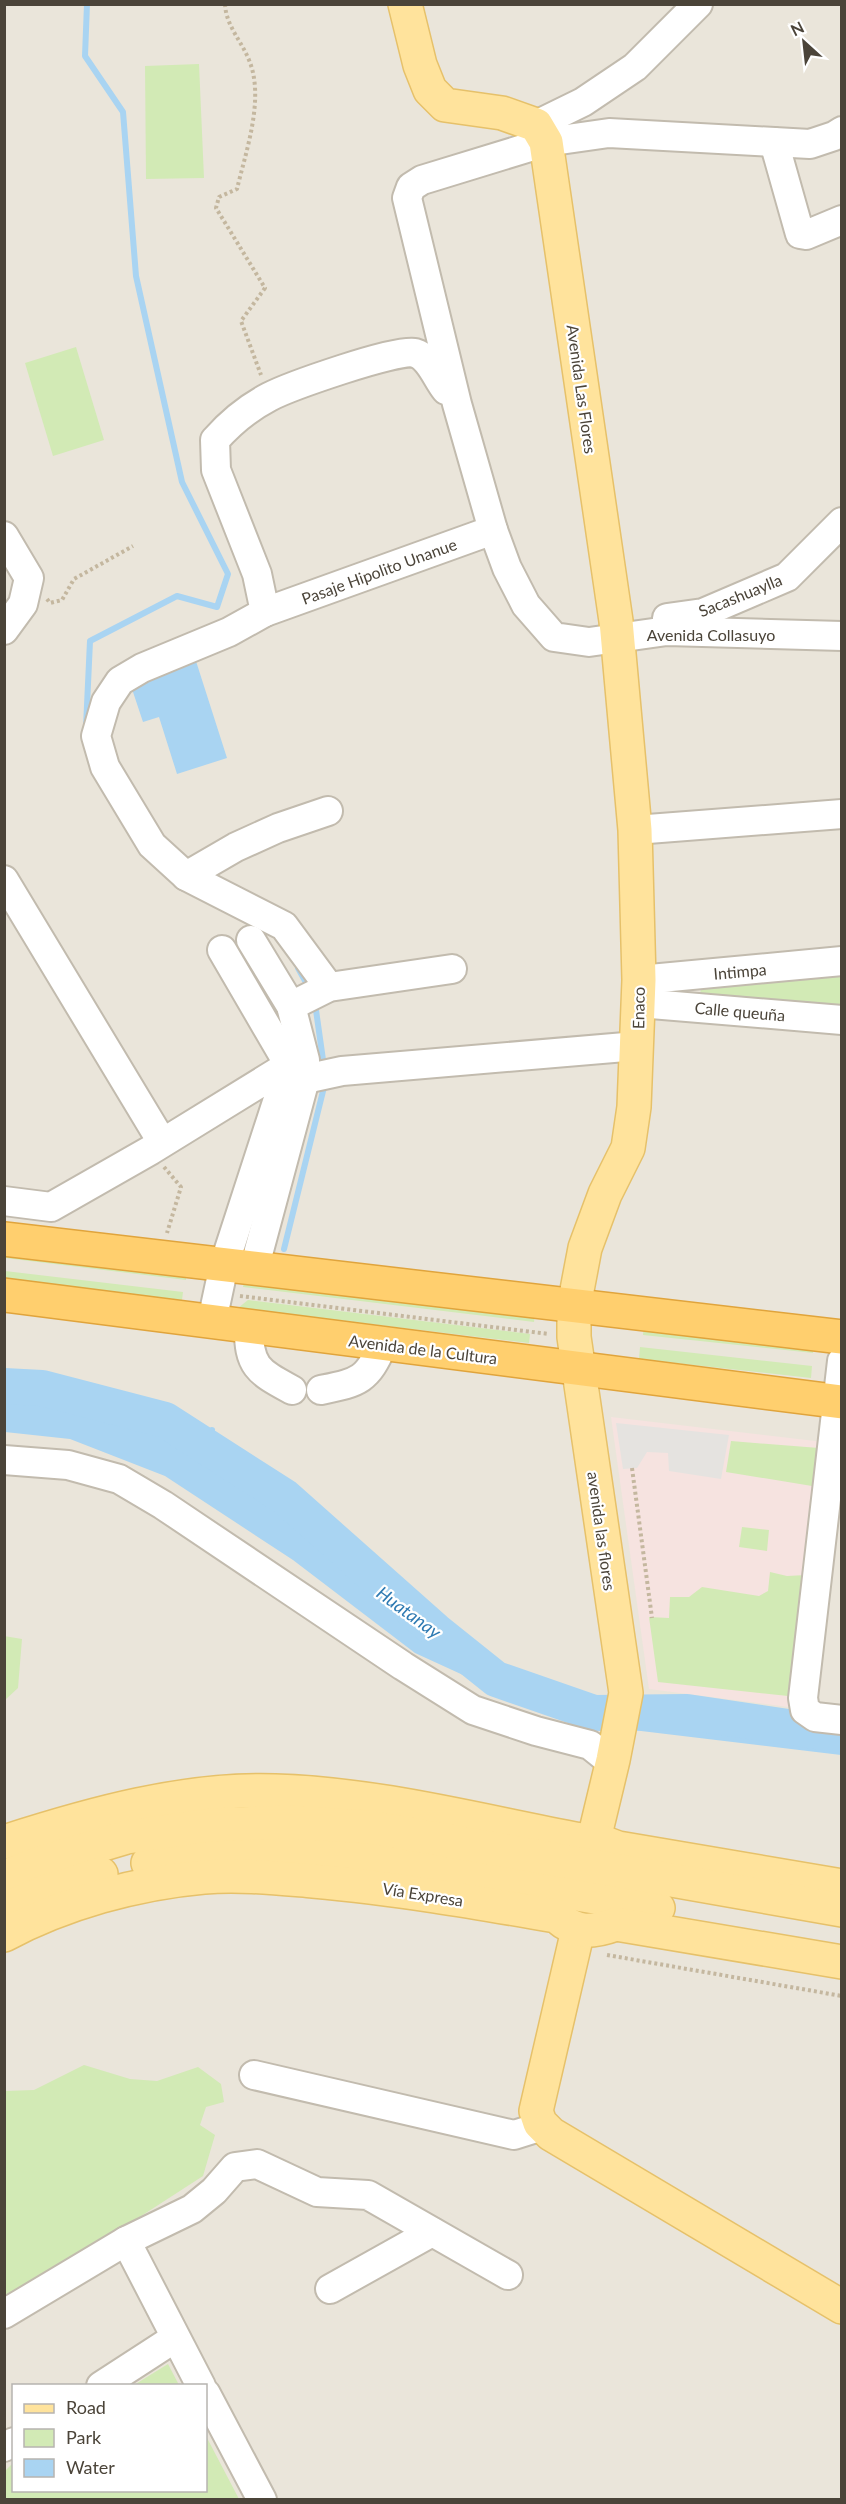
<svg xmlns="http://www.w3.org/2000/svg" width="846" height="2504" font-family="Lato,sans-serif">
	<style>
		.residential { fill: #eae5da; fill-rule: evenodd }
		.medical { fill: #f6e3e0 }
		.green { fill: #d2eab5 }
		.parking { fill: #e5e3e0 }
		.water { fill: #a9d4f2 }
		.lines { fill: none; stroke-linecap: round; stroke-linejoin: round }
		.stream { stroke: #a9d4f2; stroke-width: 6 }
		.river { stroke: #a9d4f2; stroke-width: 36 }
		.minor-casing { stroke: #c2bbae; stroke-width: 32 }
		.major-casing { stroke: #e6c16a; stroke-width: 36 }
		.highway-casing { stroke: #e0a43c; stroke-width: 36 }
		.path { stroke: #c4b79f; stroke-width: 4; stroke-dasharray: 3 3; stroke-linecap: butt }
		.minor { stroke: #fff; stroke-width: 28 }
		.major { stroke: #ffe39c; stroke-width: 33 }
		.highway { stroke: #ffcf6e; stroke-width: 33 }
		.labels { text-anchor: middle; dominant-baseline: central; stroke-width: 4.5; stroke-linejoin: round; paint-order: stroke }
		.street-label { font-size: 16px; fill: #4b4439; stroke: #fff }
		.water-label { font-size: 18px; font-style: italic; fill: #2e7ab2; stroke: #fff }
	</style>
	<rect width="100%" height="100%" fill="#f6f3ec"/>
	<path class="residential" d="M5 5H841V2499L5 2500ZM14 2386H206V2490H14Z"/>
	<polygon class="medical" points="611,1417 832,1443 796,1708 649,1689"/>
	<g class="green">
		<polygon points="199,64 204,178 146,179 145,66"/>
		<polygon points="76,347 104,440 53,456 25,363"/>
		<polygon points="841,975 841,1010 700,995 701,988"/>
		<polygon points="5,1246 187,1267 186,1280 5,1258"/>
		<polygon points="5,1271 183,1292 182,1300 5,1280"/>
		<polygon points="245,1275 535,1312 534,1322 243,1287"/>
		<polygon points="248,1300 530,1334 529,1343 238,1308"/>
		<polygon points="644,1323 814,1342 813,1353 643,1335"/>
		<polygon points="640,1347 812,1366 811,1378 639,1359"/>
		<polygon points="731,1441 819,1448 812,1486 726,1472"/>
		<polygon points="742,1527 769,1530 767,1551 739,1547"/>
		<polygon points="770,1572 787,1576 806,1575 788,1696 658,1682 649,1617 669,1618 670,1597 689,1597 702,1587 759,1596 768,1591"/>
		<polygon points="4,1636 22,1639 18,1688 5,1700"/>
		<polygon points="84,2065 130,2079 157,2081 198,2067 221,2084 224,2102 206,2107 200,2125 215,2135 203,2176 118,2231 5,2312 5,2091 34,2090"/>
		<polygon points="168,2364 179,2385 134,2385"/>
		<polygon points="206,2436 239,2499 5,2499 5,2471 13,2463 14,2490 206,2490"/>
	</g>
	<polygon class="parking" points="616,1423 729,1435 721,1479 669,1471 668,1453 647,1452 637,1468 623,1469"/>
	<g class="water">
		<polygon points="195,658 227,758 177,774 159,717 143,722 129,680"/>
		<polygon points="5,1386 42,1388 165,1420 285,1497 436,1631 496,1679 594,1713 687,1712 841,1735 841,1755 566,1722 415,1653 293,1560 165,1476 70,1439 5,1432"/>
	</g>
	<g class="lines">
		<g class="stream">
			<polyline points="86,727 90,641 177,596 217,607 228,574 182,482 136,276 123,112 85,56 87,4"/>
			<polyline points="298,968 309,988"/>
			<polyline points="315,1003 324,1067"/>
			<polyline points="284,1249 325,1083"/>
			<polyline points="204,1452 212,1430"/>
		</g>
		<polyline class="river" points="4,1386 42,1388 165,1420 285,1497 436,1631 496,1679 594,1713 687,1712 842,1735"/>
		<defs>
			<g id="minor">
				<polyline points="536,125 583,102 635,67 698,4"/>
				<polyline points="842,131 834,136 810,144 609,133 546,142 422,180 411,187 407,198 457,404 493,530 507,568 526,605 554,637 589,642 667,631 842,636"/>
				<polyline points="774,142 800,234 806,235 842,220"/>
				<polyline points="4,536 29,578 23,604 4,630"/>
				<polyline points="265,612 493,530"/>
				<polyline points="667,618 703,613 787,577 842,522"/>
				<polyline points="635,830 842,814"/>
				<polyline points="186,876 236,847 278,828 328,811"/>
				<polyline points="4,880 162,1142"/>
				<polyline points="251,940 291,1006 305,1060 305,1079 254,1269"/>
				<polyline points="222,950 289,1065"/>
				<polyline points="639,980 842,961"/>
				<path d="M329 987 284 926 186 876 152 845 105 767 96 736 106 702 120 681 142 668 229 632 265 612 257 574 216 470 215 440C230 423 248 408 269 397 288 387 397 348 415 353 430 357 436 378 446 390"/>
				<polyline points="639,1003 842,1020"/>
				<polyline points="291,1006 329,987 452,969"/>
				<polyline points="305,1079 342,1071 637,1046"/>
				<polyline points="4,1201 51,1207 151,1150 289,1065 224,1265 212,1321"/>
				<path d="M249 1326C248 1367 259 1372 292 1390"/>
				<polyline points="842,1361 803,1698 805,1710 815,1717 842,1720"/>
				<path d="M321 1390C359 1382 367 1381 383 1344"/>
				<polyline points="4,1460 68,1465 119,1479 163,1505 403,1666 473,1710 536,1731 590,1745 605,1757 613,1760"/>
				<polyline points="254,2075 514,2135 533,2129 540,2123"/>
				<polyline points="330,2289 432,2232"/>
				<polyline points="4,2314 126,2241"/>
				<polyline points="101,2386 175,2338"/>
				<polyline points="201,2386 126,2241 192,2209 214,2191 235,2167 257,2164 317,2192 368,2195 508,2275"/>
				<polyline points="206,2394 262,2500"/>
				<polyline points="4,2447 14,2442"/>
			</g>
			<g id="major">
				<polyline points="405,4 420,65 430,90 445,105 502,113 536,125 546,142 616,621 635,830 639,980 634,1107 628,1148 605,1194 585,1248 574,1306 574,1337 626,1693 613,1760 594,1839"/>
				<path d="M4 1842C91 1814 184 1788 275 1791 378 1794 479 1821 580 1840L594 1839 618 1848 842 1886"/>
				<polyline points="148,1863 207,1853 296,1851 369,1858 658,1908"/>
				<polyline points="4,1877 43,1862 127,1837 210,1825 288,1822 370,1827 842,1910"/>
				<polyline points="4,1910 41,1893 101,1874"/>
				<polyline points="578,1930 536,2111 540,2123 551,2134 842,2307"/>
				<path d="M4 1935C64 1903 136 1883 204 1877 240 1874 277 1878 313 1881 394 1888 475 1902 556 1916 577 1934 591 1933 616 1924L842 1962"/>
			</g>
			<g id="highway">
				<polyline points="4,1239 842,1337"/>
				<polyline points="4,1295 842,1402"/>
			</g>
		</defs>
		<use href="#minor" class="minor-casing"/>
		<use href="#major" class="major-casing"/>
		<use href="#highway" class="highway-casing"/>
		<g class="path">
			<path d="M225 4C226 26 241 40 249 60 265 98 246 151 237 189L219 197 216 208 265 288 241 321 261 375"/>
			<polyline points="47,599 50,603 62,600 74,579 133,546"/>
			<polyline points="164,1167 181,1187 167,1233"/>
			<polyline points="240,1296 549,1334"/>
			<polyline points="632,1468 652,1618"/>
			<polyline points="607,1955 842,1996"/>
		</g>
		<use href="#minor" class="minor"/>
		<use href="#major" class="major"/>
		<use href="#highway" class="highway"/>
	</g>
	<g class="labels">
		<g class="street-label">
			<text transform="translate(582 389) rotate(82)">Avenida Las Flores</text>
			<text transform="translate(379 571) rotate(-20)">Pasaje Hipolito Unanue</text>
			<text transform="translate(740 595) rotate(-22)">Sacashuaylla</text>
			<text x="711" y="634">Avenida Collasuyo</text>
			<text transform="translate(740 971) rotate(-5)">Intimpa</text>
			<text transform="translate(638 1008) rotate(-89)">Enaco</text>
			<text transform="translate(740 1011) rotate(5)">Calle queuña</text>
			<text transform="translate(423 1349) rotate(7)">Avenida de la Cultura</text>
			<text transform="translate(602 1531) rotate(82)">avenida las flores</text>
			<text transform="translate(423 1894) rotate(9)">Vía Expresa</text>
		</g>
		<g class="water-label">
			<text transform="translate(409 1612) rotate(36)">Huatanay</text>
		</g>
	</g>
	<rect width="846" height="2504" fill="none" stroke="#4b4439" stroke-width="12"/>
	<rect x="12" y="2384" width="195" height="108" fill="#ffffff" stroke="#b7b4b0" stroke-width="1.5"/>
	<rect x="24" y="2404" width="30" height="9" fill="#ffe39c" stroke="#b7b4b0" stroke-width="1.5"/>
	<text x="66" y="2414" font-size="18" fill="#4b4439">Road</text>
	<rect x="24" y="2429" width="30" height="18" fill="#d2eab5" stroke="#b7b4b0" stroke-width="1.5"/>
	<text x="66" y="2444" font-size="18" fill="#4b4439">Park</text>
	<rect x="24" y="2459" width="30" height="18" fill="#a9d4f2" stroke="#b7b4b0" stroke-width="1.5"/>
	<text x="66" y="2474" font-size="18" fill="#4b4439">Water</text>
	<g transform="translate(804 42) rotate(333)" stroke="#ffffff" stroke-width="4.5" paint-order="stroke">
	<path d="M0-4.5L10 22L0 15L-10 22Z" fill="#4b4439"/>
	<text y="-9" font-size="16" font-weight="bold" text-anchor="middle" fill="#4b4439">N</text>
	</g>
</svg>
